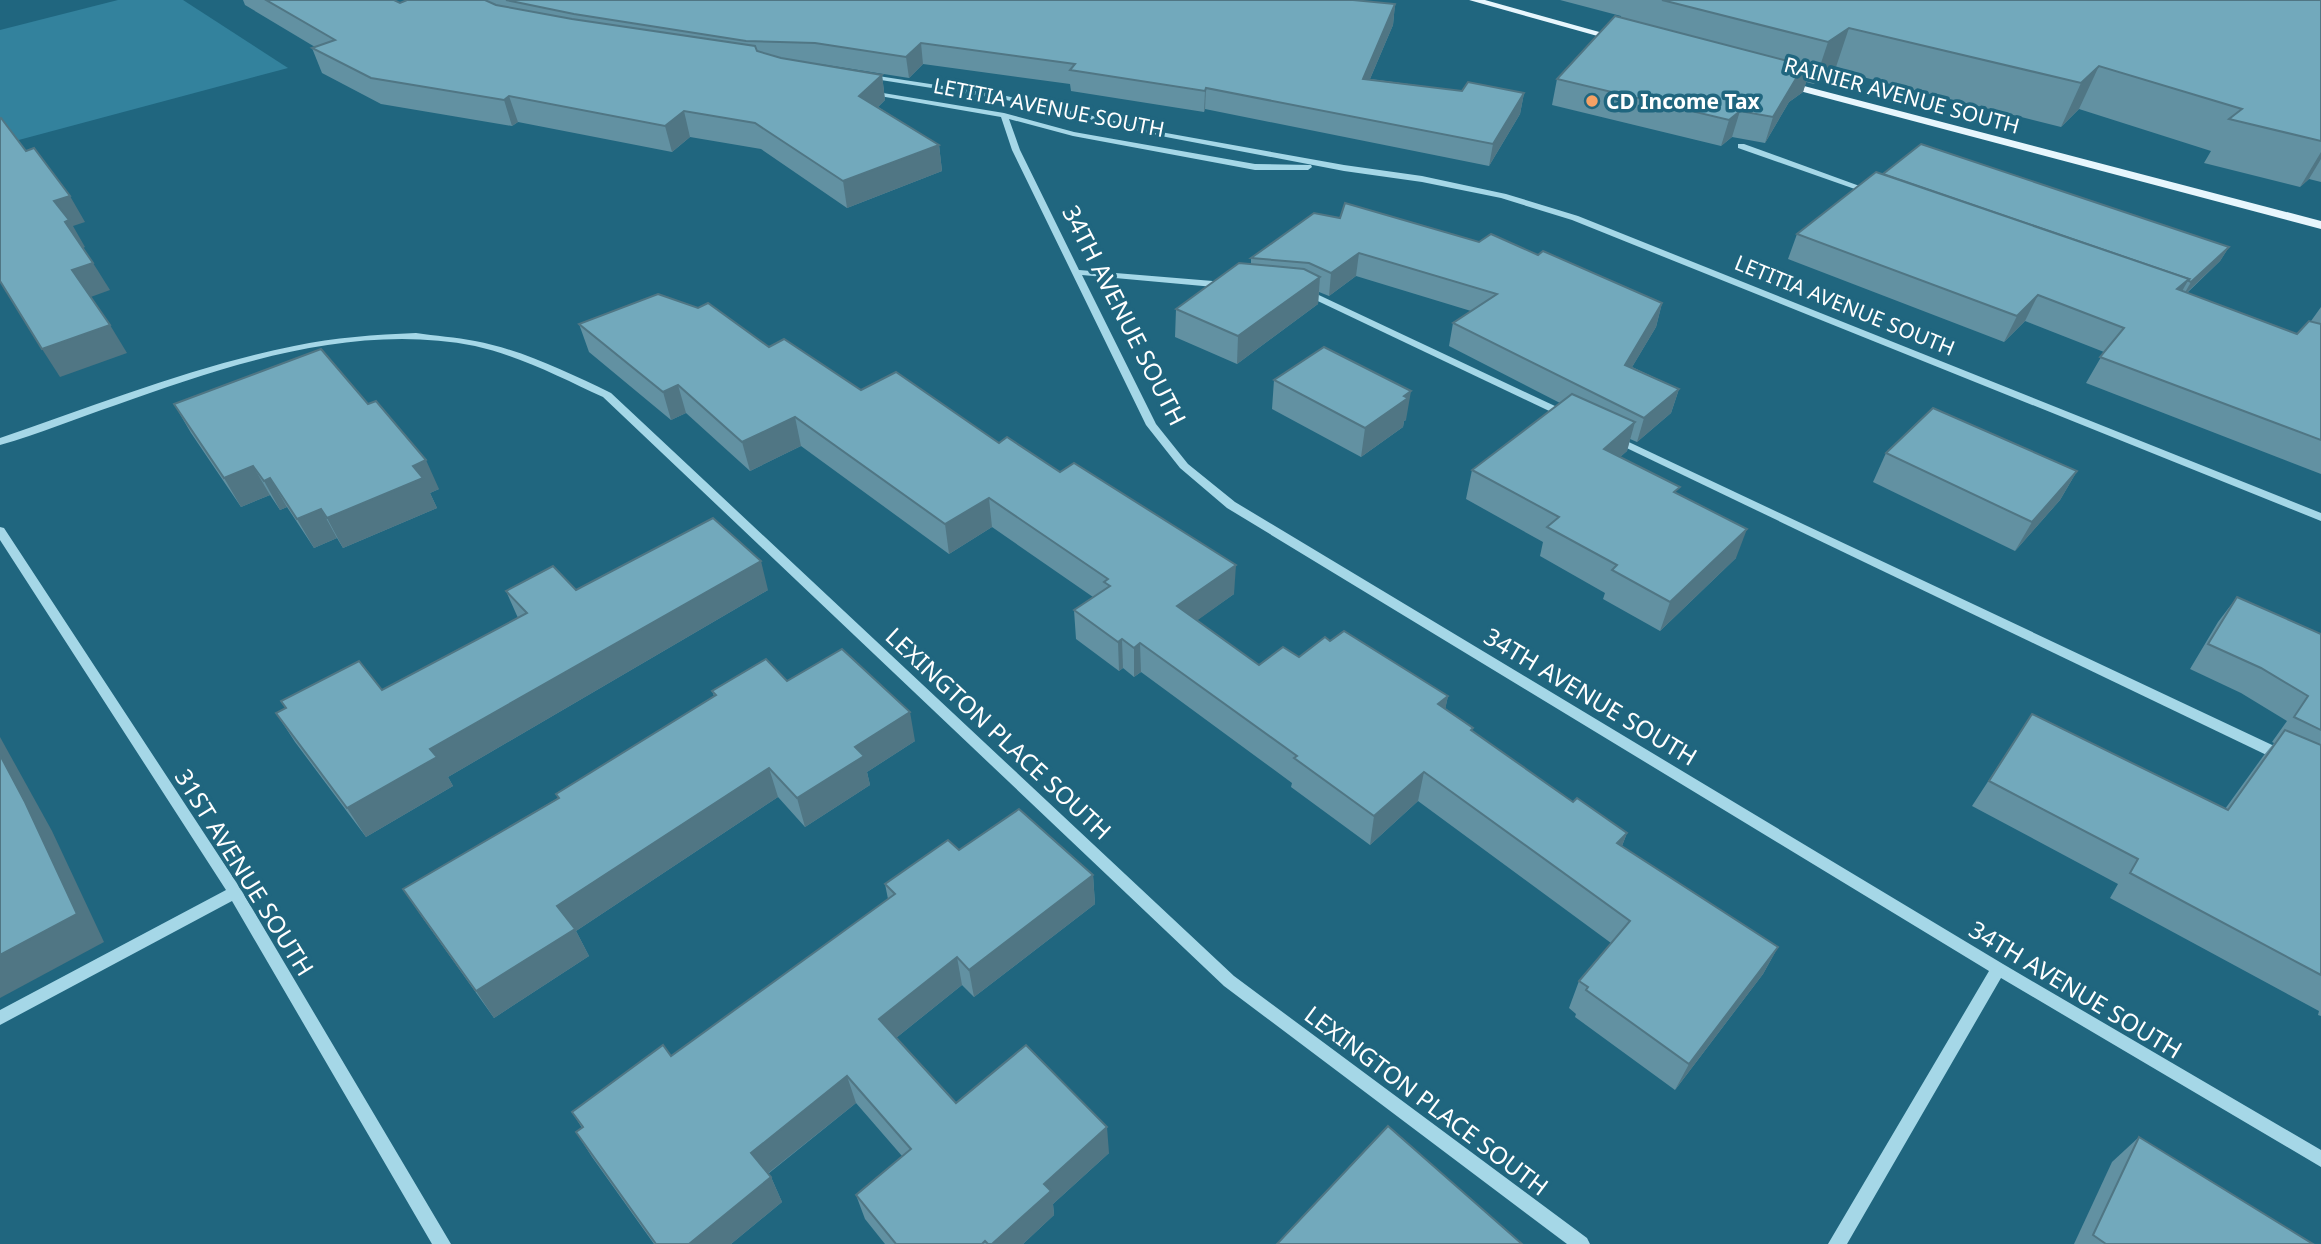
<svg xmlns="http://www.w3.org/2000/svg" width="2321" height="1244" font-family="'Noto Sans',sans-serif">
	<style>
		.green { fill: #33829d }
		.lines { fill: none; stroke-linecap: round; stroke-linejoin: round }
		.minor { fill: #a5d7e7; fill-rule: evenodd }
		.major { fill: #e7f6fd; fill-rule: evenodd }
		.wall { fill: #6291a2 }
		.shaded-wall { fill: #507684 }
		.building { fill: #72a9bc; stroke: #507684; stroke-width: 2 }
		.poi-dot { fill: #f5a165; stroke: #20667f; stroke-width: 2.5 }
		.labels { text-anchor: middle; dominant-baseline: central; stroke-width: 7; stroke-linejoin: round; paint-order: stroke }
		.far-street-label { font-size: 21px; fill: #fff; stroke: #20667f }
		.far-poi-label { font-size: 21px; font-weight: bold; fill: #fff; stroke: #20667f; text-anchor: start }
		.street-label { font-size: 24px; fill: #fff; stroke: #20667f }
	</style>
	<rect width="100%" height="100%" fill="#20667f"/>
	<polygon class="green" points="118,0 183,0 288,68 0,145 0,30"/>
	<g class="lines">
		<g class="minor">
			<polygon points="865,74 1002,95 1166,133 1344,165 1422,176 1506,194 1578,216 2321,513 2321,521 1572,220 1501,198 1422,182 1344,171 1166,137 1002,99 868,78 864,76"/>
			<polygon points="865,90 1004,113 1074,132 1255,164 1311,165 1312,167 1308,170 1255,170 1073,136 1009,119 1020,150 1079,270 1225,282 1230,285 1225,288 1082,275 1156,424 1188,464 1235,502 2003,964 2321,1150 2321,1167 2001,978 1847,1244 1828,1244 1989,971 1227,508 1180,468 1146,425 1012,150 1001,117 868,94 864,92"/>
			<polygon points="1738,144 1744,144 1876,192 1869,194 1738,148"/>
			<polygon points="1306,289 1572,414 1573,416 1572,418 1564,418 1303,294 1301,292"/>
			<path d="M416 333C435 336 456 337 475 341 522 350 567 372 611 393L1234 976 1587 1238 1590 1244H1567L1224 986 603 397C562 378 520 356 475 346 354 322 228 365 116 405 77 418 39 434 0 445V438C97 405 193 366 294 346 335 337 375 335 416 333Z"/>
			<polygon points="1616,436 2287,752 2289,756 2287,760 2277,760 1612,441 1611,439"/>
			<polygon points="0,527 4,528 240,888 451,1244 432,1244 232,901 0,1025 0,1010 226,890 0,540"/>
		</g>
		<g class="major">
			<polygon points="1469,0 1485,0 1628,40 1619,42"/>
			<polygon points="1781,80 2321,221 2321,229 1777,85 1777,81"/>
		</g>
	</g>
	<g class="wall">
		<polygon points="243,0 394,0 400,3 407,0 1353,0 1395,4 1393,25 1370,79 1462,91 1524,93 1520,114 1489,166 1205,109 1204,112 1071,91 1070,84 923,64 909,78 814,63 882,75 885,100 878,107 939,145 942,171 847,208 761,149 690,137 672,152 518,122 512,126 381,104 322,73 312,48 315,47 245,5"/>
		<polygon points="1560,0 2321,0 2321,182 2309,179 2300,187 2204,163 2211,151 2079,109 2061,127 1835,70 1814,84 1806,82 1803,92 1789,102 1765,143 1732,137 1721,146 1552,105 1557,79 1621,18 1621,16"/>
		<polygon points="1883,174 2229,247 2220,261 2187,293 2297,334 2311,321 2321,307 2321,474 2086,383 2104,352 2025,321 2004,342 1788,259 1797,234"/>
		<polygon points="1479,242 1538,255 1662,303 1656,327 1632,367 1679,389 1671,413 1637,442 1630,439 1627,451 1620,457 1678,494 1736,558 1660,631 1603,599 1605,593 1540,556 1543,542 1466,499 1472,470 1560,403 1449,346 1453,323 1471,311 1356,276 1329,296 1319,292 1318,304 1237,364 1175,337 1176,309 1251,264 1251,258"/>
		<polygon points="579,324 769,347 861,390 999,443 1234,594 1197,620 1259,665 1299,657 1330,641 1448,696 1445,709 1473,732 1573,802 1627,833 1622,846 1778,947 1763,974 1675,1090 1575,1017 1576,1014 1569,1008 1579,981 1611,943 1418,801 1370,845 1291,787 1292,783 1141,672 1134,677 1123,668 1119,671 1076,639 1074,610 1093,597 992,527 949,554 801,446 750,471 686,413 671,420 589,352"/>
		<polygon points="1274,380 1406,420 1404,421 1403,427 1361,457 1272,409"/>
		<polygon points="174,404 439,489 430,493 437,508 343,548 337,538 314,548 287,507 280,510 270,495 241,507 191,433"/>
		<polygon points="1886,453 2077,471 2060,500 2015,551 1873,482"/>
		<polygon points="576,590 768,590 448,777 453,786 366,837 295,742 276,713 382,690 518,618 506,591"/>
		<polygon points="2237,597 2321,634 2321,1016 2318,1015 2319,1011 2110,898 2118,884 1972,806 2032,714 2225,809 2264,755 2274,743 2272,742 2287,721 2241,693 2190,669 2218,622"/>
		<polygon points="787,681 915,741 867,772 870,785 805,827 778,797 576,931 589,956 494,1018 422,917 403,889 558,798 556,794 714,696 712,691"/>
		<polygon points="959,850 1093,875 1095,904 974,997 962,985 896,1038 956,1103 1109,1153 1053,1204 1054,1215 1023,1244 885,1244 865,1219 856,1195 902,1156 856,1103 768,1174 771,1177 782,1202 731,1244 654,1244 592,1157 576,1132 582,1128 572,1112 671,1056 888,899 885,884"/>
		<polygon points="2139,1137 2313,1244 2074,1244 2112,1162"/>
	</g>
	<g class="shaded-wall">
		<polygon points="1395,4 1393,25 1361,100 1363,79"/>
		<polygon points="1849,28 1835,70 1814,84 1828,42"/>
		<polygon points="921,43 923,64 909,78 906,57"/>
		<polygon points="2099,66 2079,109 2061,127 2081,83"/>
		<polygon points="1811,67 1803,92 1789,102 1765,143 1773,117 1797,77"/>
		<polygon points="882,75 885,100 863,122 859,96"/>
		<polygon points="1206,88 1205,109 1204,112 1205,91"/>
		<polygon points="1524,93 1520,114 1489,166 1493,144"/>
		<polygon points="509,96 518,122 512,126 504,100"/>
		<polygon points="684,111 690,137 672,152 665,126"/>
		<polygon points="1740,111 1732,137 1721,146 1729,120"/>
		<polygon points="939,145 942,171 847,208 843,181"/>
		<polygon points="2321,152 2321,159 2309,179 2300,187"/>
		<polygon points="70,196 85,222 73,226 85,247 81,249 54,201"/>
		<polygon points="2229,247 2220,261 2183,296 2191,282"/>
		<polygon points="1359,253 1356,276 1329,296 1331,273"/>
		<polygon points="93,263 110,290 88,298 72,270"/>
		<polygon points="1320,277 1318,304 1237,364 1238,336"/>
		<polygon points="2189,279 2174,305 2177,289"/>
		<polygon points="2038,295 2025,321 2004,342 2017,316"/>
		<polygon points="1662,303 1656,327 1619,389 1625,365"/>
		<polygon points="110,325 127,353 60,377 42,349"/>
		<polygon points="678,385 686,413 671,420 663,392"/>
		<polygon points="1679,389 1671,413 1637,442 1644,418"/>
		<polygon points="1411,391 1406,420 1404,421 1403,427 1361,457 1365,428"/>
		<polygon points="795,417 801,446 750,471 742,442"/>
		<polygon points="1635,422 1627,451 1596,478 1604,449"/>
		<polygon points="426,460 439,489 430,493 437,508 343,548 327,518 413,466"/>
		<polygon points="253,466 270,495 241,507 224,478"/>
		<polygon points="2077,471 2060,500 2015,551 2032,522"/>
		<polygon points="270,478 287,507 280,510 264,481"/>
		<polygon points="989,498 992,527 949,554 945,524"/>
		<polygon points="321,509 337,538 314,548 297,519"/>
		<polygon points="1747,529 1736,558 1660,631 1670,602"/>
		<polygon points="761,561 768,590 448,777 453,786 366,837 347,808 430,749"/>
		<polygon points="1236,565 1234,594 1177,635 1177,606"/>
		<polygon points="1122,639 1123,668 1119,671 1118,642"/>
		<polygon points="1140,643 1141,672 1134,677 1134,648"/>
		<polygon points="1448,696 1442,725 1438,704"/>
		<polygon points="910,712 915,741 867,772 870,785 805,827 797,798 855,747"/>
		<polygon points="0,737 52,831 104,942 0,998"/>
		<polygon points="769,768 778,797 576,931 589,956 494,1018 476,991 557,906"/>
		<polygon points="1424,772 1418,801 1370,845 1374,816"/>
		<polygon points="1627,833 1616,861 1617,843"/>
		<polygon points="1093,875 1095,904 974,997 969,970"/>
		<polygon points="1778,947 1763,974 1675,1090 1689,1064"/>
		<polygon points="957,957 962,985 886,1046 879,1019"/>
		<polygon points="847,1076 856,1103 762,1178 751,1153"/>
		<polygon points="1107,1127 1109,1153 1053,1204 1054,1215 1023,1244 992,1244 1044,1184"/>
		<polygon points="771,1177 782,1202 731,1244 689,1244"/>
	</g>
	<g class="building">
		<polygon points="266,0 394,0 400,3 407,0 485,0 496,5 572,19 755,46 757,51 781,58 882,75 859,96 939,145 843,181 755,123 684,111 665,126 509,96 504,100 371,78 312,48 335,40"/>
		<polygon points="506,0 1353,0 1395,4 1363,79 1462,91 1468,82 1524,93 1493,144 1206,88 1205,91 1070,70 1075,64 921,43 906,57 815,43 746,41 574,14"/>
		<polygon points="1662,0 2321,0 2321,141 2229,119 2242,109 2099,66 2081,83 1849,28 1828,42"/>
		<polygon points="1615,16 1811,67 1797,77 1773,117 1740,111 1729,120 1557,79"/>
		<polygon points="0,118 1,118 26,151 34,148 70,196 54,201 69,220 65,222 93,263 72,270 110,325 42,349 0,281"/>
		<polygon points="1921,144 2229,247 2191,282 2187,280 2189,279 1883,174"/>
		<polygon points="1876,172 2189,279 2177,289 2297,334 2309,321 2321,324 2321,440 2100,357 2124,328 2038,295 2017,316 1797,234"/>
		<polygon points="1345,203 1479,242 1491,234 1538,255 1543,251 1662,303 1625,365 1679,389 1644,418 1453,323 1497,294 1359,253 1331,273 1309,263 1251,258 1314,213 1340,218"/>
		<polygon points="1239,263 1304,269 1320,277 1238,336 1176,309"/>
		<polygon points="658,294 698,308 708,303 769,347 784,339 861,390 896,372 999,443 1007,437 1060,472 1074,463 1236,565 1177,606 1259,665 1283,647 1299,657 1325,637 1330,641 1344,631 1448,696 1438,704 1473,728 1471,730 1573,802 1577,798 1627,833 1617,843 1778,947 1689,1064 1586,990 1588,987 1579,981 1630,921 1424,772 1374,816 1294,758 1297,756 1140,643 1134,648 1122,639 1118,642 1074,610 1110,586 1104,582 1108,579 989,498 945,524 795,417 742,442 678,385 663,392 579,324"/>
		<polygon points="1324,347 1411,391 1404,396 1408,398 1365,428 1274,380"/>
		<polygon points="321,349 368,404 376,401 426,460 413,466 423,478 327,518 321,509 297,519 270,478 264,481 253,466 224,478 174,404"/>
		<polygon points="1572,394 1635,422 1604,449 1680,487 1674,492 1747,529 1670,602 1612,570 1617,565 1547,527 1559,517 1472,470"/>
		<polygon points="1933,408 2077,471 2032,522 1886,453"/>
		<polygon points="713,518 761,561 430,749 437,757 347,808 276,713 286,708 281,701 359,661 382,690 527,613 506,591 553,566 576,590"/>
		<polygon points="2237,597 2321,634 2321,730 2294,717 2308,696 2261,668 2208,644"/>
		<polygon points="842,649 910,712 855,747 864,756 797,798 769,768 557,906 575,929 476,991 403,889 559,798 556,794 716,695 712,691 766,659 787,681"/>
		<polygon points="2032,714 2228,810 2285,730 2321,745 2321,975 2130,873 2138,859 1989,781"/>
		<polygon points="0,755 25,802 77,914 0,955"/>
		<polygon points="1019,809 1093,875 969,970 957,957 879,1019 956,1103 1026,1045 1107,1127 1044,1184 1051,1191 992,1244 988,1244 985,1241 982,1244 896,1244 856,1195 911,1149 847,1076 751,1153 771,1177 689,1244 656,1244 576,1132 583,1127 572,1112 663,1045 671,1056 895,894 885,884 948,840 959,850"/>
		<polygon points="1388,1126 1522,1244 1277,1244"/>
		<polygon points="2139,1137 2313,1244 2106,1244 2093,1235"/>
	</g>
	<circle class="poi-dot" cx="1592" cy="101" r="7"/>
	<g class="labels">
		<g class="far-street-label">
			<text transform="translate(1902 95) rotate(15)">RAINIER AVENUE SOUTH</text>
			<text transform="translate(1049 107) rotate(11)">LETITIA AVENUE SOUTH</text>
			<text transform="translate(1845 305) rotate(22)">LETITIA AVENUE SOUTH</text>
		</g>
		<g class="far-poi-label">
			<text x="1606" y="101">CD Income Tax</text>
		</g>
		<g class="street-label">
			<text transform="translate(1125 315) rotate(63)">34TH AVENUE SOUTH</text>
			<text transform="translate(1591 696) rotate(31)">34TH AVENUE SOUTH</text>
			<text transform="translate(999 733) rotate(43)">LEXINGTON PLACE SOUTH</text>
			<text transform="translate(245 872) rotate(58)">31ST AVENUE SOUTH</text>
			<text transform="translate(2076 989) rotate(31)">34TH AVENUE SOUTH</text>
			<text transform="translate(1427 1100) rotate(37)">LEXINGTON PLACE SOUTH</text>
		</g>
	</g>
</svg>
